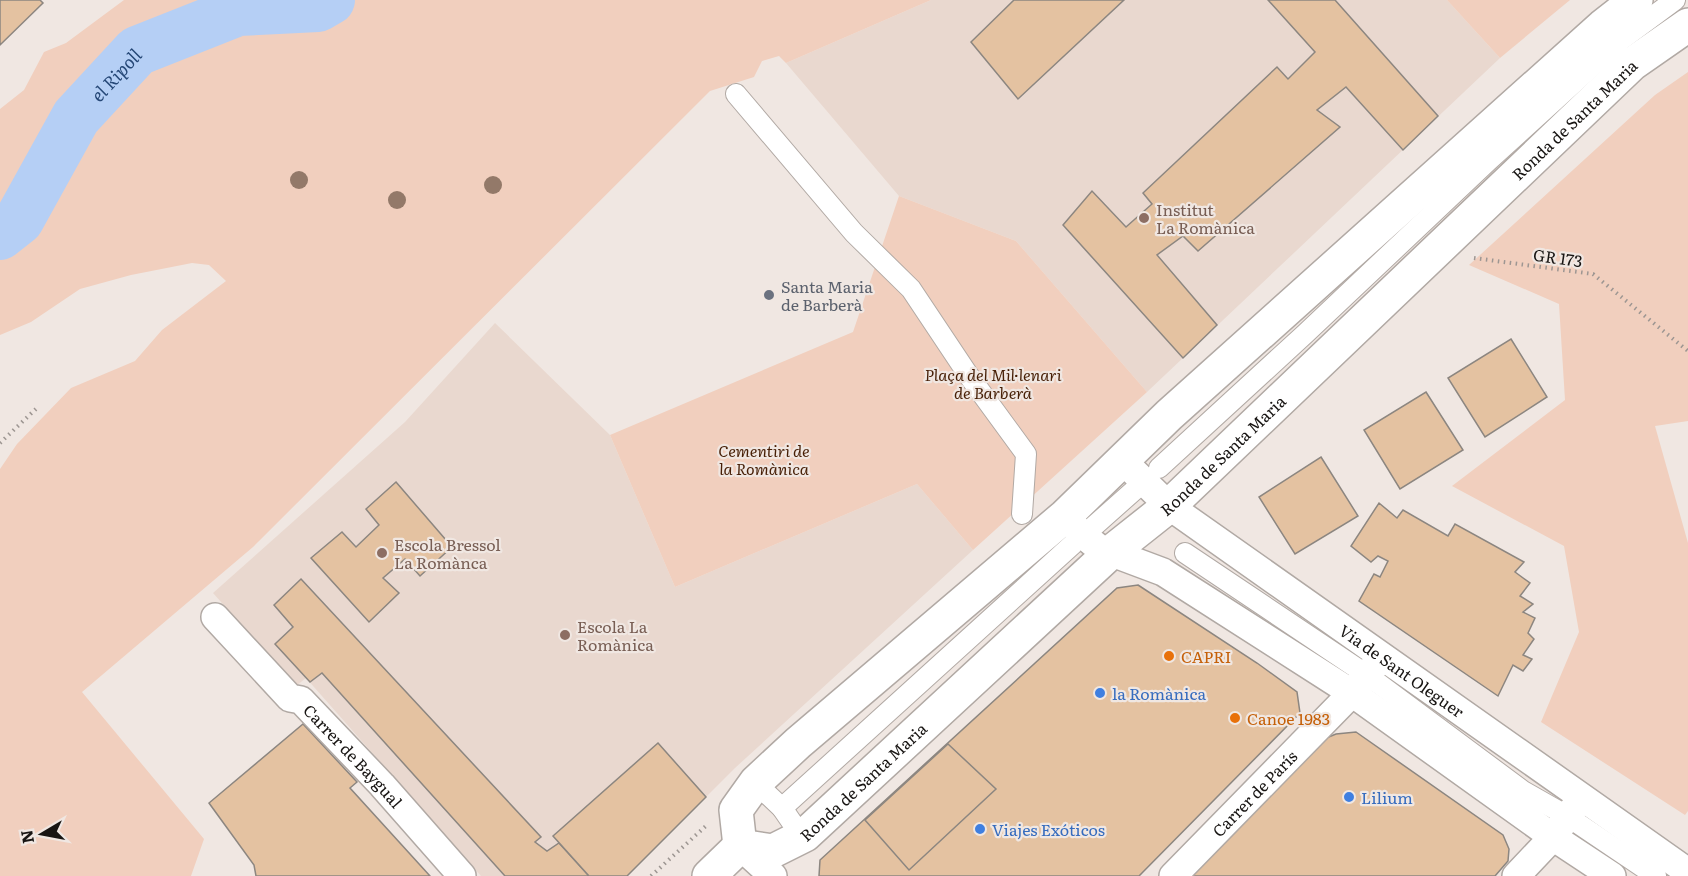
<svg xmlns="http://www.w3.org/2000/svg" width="1688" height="876" font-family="Literata,serif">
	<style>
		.built { fill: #e9d8cf }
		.green { fill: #f1cfbe }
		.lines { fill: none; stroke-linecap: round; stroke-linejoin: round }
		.river { stroke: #b5cff5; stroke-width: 50 }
		.building { fill: #e4c2a1; stroke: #8c8680; stroke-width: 1.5 }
		.pedestrian-casing { stroke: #b1a9a4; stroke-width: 22 }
		.minor-casing { stroke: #b1a9a4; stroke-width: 30 }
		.tertiary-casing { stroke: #b1a9a4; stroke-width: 36 }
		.path { stroke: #9d9692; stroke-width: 4; stroke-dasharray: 1.5 4.5; stroke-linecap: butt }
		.pedestrian { stroke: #fff; stroke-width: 20 }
		.minor { stroke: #fff; stroke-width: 27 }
		.tertiary { stroke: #fff; stroke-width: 33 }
		.tree { fill: #937969 }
		.education-dot { fill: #8d6e63; stroke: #f0e7e2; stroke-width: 2 }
		.worship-dot { fill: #6b7280; stroke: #f0e7e2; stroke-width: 2 }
		.food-dot { fill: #e8710a; stroke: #f0e7e2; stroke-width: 2 }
		.shop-dot { fill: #3f7fe0; stroke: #f0e7e2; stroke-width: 2 }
		.labels { text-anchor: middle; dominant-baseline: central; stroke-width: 4.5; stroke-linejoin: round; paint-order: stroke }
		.street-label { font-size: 16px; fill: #181513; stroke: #f0e7e2 }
		.education-label { font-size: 16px; fill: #785e54; stroke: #f0e7e2; text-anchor: start }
		.worship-label { font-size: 16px; fill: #5b616d; stroke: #f0e7e2; text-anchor: start }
		.park-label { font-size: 16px; font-style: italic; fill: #471f06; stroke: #f0e7e2 }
		.food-label { font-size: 16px; fill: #c56008; stroke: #f0e7e2; text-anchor: start }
		.shop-label { font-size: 16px; fill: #366cbe; stroke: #f0e7e2; text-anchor: start }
		.water-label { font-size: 18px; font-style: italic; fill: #264877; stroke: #f0e7e2 }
	</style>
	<rect width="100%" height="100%" fill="#f0e7e2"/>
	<g class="built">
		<polygon points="931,0 1447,0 1500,58 1147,392 1016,241 899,196 786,63"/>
		<polygon points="495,323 610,435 675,587 917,484 973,550 735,768 627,876 481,876 306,678 296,686 213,593 405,422"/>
	</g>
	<g class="green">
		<polygon points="124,0 931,0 786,63 779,56 762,61 754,77 710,91 253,547 82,692 204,839 191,876 0,876 0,469 17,444 71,388 135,361 162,330 226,281 209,265 192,263 131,275 80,289 31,322 0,335 0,109 24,90 44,52 66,43"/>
		<polygon points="1447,0 1570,0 1500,58"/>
		<polygon points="1688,72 1688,421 1655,426 1688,543 1688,811 1685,815 1541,722 1579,632 1564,546 1452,486 1565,400 1559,304 1469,265 1655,95"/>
		<polygon points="899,196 1016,241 1147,392 973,550 917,484 675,587 610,435 853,332"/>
	</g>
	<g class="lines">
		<path class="river" id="s1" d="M0 235 19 220 76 117 137 51 238 11 318 7 330 0"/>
	</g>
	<g class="building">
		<polygon points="0,0 40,0 43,3 0,45"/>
		<polygon points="1014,0 1124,0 1018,99 971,42"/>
		<polygon points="1268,0 1335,0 1438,116 1403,150 1346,87 1317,110 1340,127 1198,251 1183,236 1157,255 1217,325 1183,358 1063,225 1092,191 1126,227 1152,204 1143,193 1277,67 1288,79 1315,52"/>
		<polygon points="1511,339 1547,397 1485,437 1448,378"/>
		<polygon points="1426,392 1463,450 1400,489 1364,430"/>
		<polygon points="1321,457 1358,516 1295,554 1259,497"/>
		<polygon points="396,482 452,547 420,576 405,559 383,578 399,593 369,622 311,558 342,532 356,547 379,525 366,509"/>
		<polygon points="1379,503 1397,518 1403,510 1448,536 1455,524 1524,562 1515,572 1530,583 1520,596 1533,604 1523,612 1535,618 1528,633 1534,639 1523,655 1532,659 1523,671 1513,665 1498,696 1359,601 1374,574 1380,577 1388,561 1378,556 1371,562 1351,546"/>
		<polygon points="301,579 541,837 535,842 547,851 559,843 589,876 505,876 322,673 310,682 275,644 293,627 274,605"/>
		<polygon points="1138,585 1257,663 1297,692 1300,713 1139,876 819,876 820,860 1117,588"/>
		<polygon points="303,724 357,782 350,788 430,876 256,876 254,865 209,803"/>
		<polygon points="1356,732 1503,835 1509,849 1508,861 1495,876 1186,876 1314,743 1336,734"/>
		<polygon points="658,743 706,797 627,876 589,876 553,836"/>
		<polygon points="948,744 996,789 909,870 865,820"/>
	</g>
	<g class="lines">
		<defs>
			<g id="pedestrian">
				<polyline points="736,94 854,233 911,289 969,376 1026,454 1022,514"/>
				<polyline points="1159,468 1305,334 1488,161 1621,40 1675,0"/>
				<polyline points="1094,526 1139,486"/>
				<polyline points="1185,553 1367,675 1523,791 1567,816 1656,876"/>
				<polyline points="764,791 782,808 793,824"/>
				<polyline points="782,808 1073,544"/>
			</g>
			<g id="minor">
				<path id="s2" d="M1122 460 1169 506 1688 872"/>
				<polyline points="1065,516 1083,535 1099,548 1163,572 1352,693 1553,837 1612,876"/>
				<path id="s3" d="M215 617 290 698 301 700 382 785 462 876"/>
				<polyline points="740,846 773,876"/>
				<path id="s4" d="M1173 876 1352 693 1382 657"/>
				<polyline points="1516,876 1553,837 1581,798"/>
			</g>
			<g id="tertiary">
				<path id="s5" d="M740 846 773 851 805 835 1111 552 1169 506 1632 64 1688 25"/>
				<polyline points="740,846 736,810 756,782 798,743 1065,516 1169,415 1603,26 1636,0"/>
				<polyline points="709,876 740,846"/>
			</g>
		</defs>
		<use href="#pedestrian" class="pedestrian-casing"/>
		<use href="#minor" class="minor-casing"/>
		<use href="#tertiary" class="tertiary-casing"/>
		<g class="path">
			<polyline points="1474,258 1593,274 1688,351"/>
			<polyline points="0,443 39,406"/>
			<polyline points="651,876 707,825"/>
		</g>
		<use href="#pedestrian" class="pedestrian"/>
		<use href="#minor" class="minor"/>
		<use href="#tertiary" class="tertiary"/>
	</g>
	<g class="tree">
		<circle cx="299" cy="180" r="9"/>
		<circle cx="493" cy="185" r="9"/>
		<circle cx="397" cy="200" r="9"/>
	</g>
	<g class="education-dot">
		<circle cx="1144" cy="218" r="6"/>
		<circle cx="382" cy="553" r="6"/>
		<circle cx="565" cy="635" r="6"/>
	</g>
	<circle class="worship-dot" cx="769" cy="295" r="6"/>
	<g class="food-dot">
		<circle cx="1169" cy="656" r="6"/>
		<circle cx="1235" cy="718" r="6"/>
	</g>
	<g class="shop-dot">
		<circle cx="1100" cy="693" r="6"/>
		<circle cx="1349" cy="797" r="6"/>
		<circle cx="980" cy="829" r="6"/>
	</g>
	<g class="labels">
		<g class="street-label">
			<text stroke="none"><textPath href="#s5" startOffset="1120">Ronda de Santa Maria</textPath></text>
			<text transform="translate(1558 257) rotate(8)">GR 173</text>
			<text stroke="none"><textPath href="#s5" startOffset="634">Ronda de Santa Maria</textPath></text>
			<text stroke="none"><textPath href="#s2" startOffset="351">Via de Sant Oleguer</textPath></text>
			<text stroke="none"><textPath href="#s3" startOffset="198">Carrer de Baygual</textPath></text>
			<text stroke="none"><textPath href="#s5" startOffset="148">Ronda de Santa Maria</textPath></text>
			<text stroke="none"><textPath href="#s4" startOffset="116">Carrer de París</textPath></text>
		</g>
		<g class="education-label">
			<text x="1156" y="209">Institut<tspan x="1156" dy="18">La Romànica</tspan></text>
			<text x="394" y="544">Escola Bressol<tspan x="394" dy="18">La Romànca</tspan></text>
			<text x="577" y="626">Escola La<tspan x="577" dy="18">Romànica</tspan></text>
		</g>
		<g class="worship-label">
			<text x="781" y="286">Santa Maria<tspan x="781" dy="18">de Barberà</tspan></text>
		</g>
		<g class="park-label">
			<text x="993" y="374">Plaça del Mil·lenari<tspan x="993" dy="18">de Barberà</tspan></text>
			<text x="764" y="450">Cementiri de<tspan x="764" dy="18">la Romànica</tspan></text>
		</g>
		<g class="food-label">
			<text x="1181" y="656">CAPRI</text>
			<text x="1247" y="718">Canoe 1983</text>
		</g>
		<g class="shop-label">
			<text x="1112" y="693">la Romànica</text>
			<text x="1361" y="797">Lilium</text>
			<text x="992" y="829">Viajes Exóticos</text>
		</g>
		<g class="water-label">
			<text stroke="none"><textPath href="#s1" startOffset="200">el Ripoll</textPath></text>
		</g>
	</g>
	<g transform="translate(42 834) rotate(260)" stroke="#f0e7e2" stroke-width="4.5" paint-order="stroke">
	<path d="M0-4.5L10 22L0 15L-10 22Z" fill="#181513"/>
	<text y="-9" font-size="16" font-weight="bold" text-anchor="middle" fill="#181513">N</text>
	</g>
</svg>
